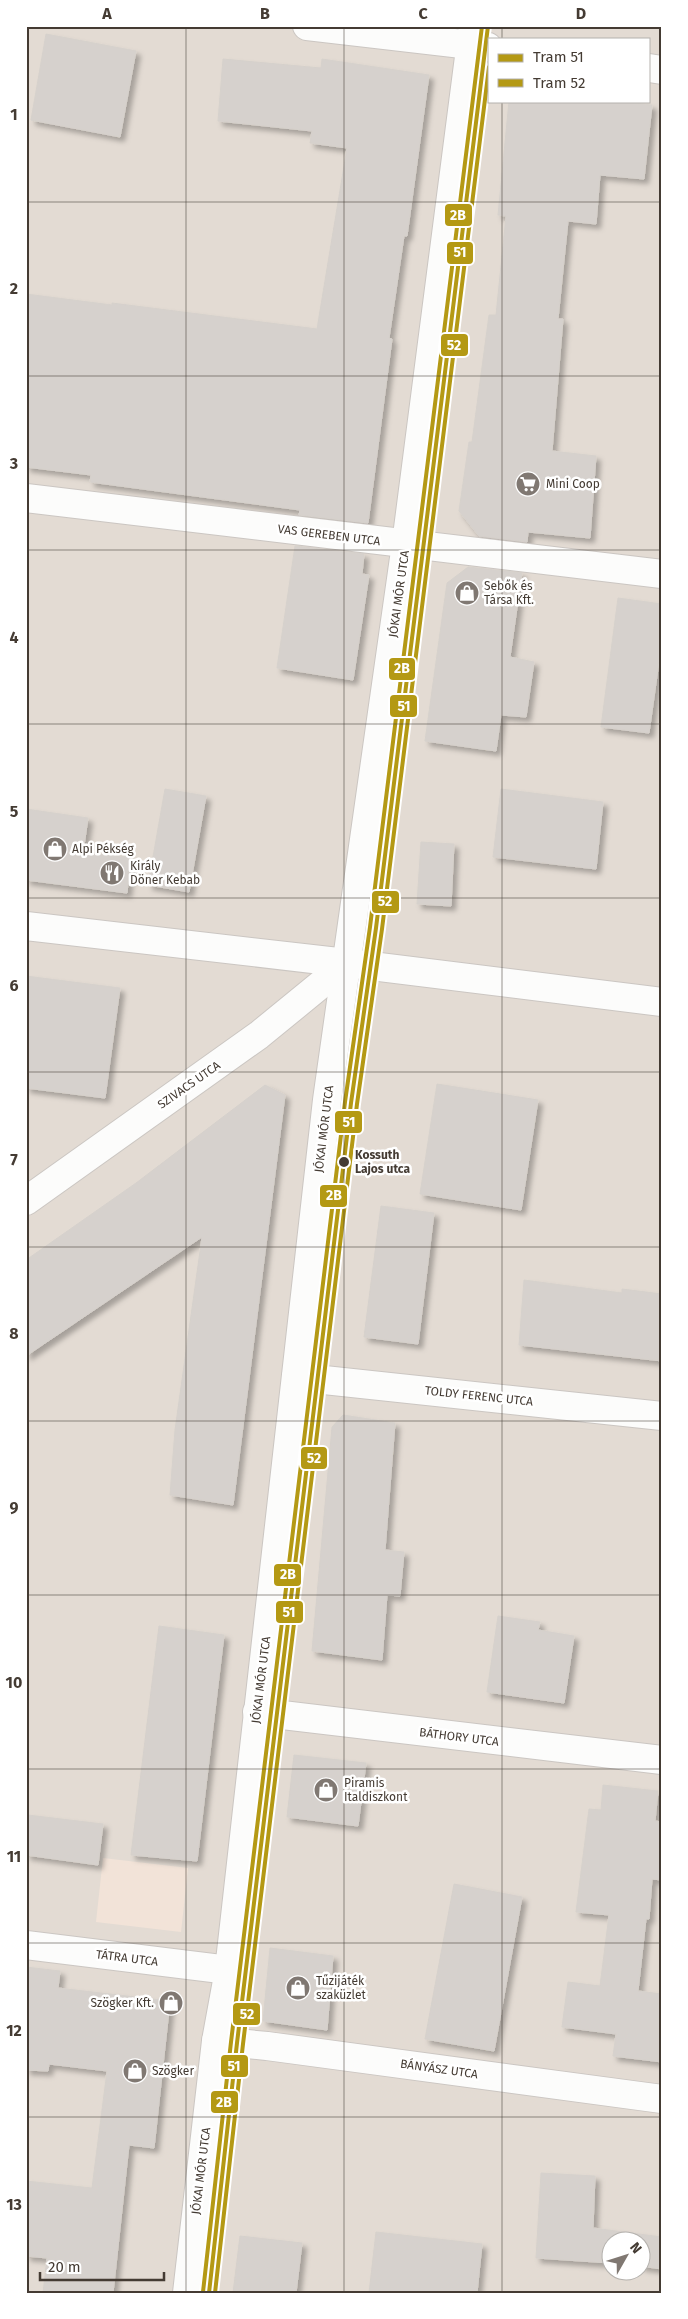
<svg xmlns="http://www.w3.org/2000/svg" width="688" height="2319" font-family="'Fira Sans',sans-serif">
	<style>
		.residential { fill: #e3dbd3; fill-rule: evenodd }
		.commercial { fill: #f2e3d8 }
		.building { fill: #d6d1cd; stroke: #d6d1cc; filter: url(#shadow) }
		.lines { fill: none; stroke-linecap: round; stroke-linejoin: round }
		.minor-casing { stroke: #cbc6c2; stroke-width: 30 }
		.tertiary-casing { stroke: #cbc6c2; stroke-width: 30 }
		.minor { stroke: #fcfcfb; stroke-width: 28 }
		.tertiary { stroke: #fcfcfb; stroke-width: 28 }
		.tram-1-casing { stroke: #fff; stroke-width: 8 }
		.tram-2-casing { stroke: #fff; stroke-width: 8 }
		.tram-3-casing { stroke: #fff; stroke-width: 8 }
		.tram-1 { stroke: #b49914; stroke-width: 4 }
		.tram-2 { stroke: #b49914; stroke-width: 4 }
		.tram-3 { stroke: #b49914; stroke-width: 4 }
		.grid { fill: none; stroke: #443b33; stroke-width: 1; stroke-opacity: 0.55 }
		.stop-dot { fill: #443b33; stroke: #fff; stroke-width: 2 }
		.labels { text-anchor: middle; dominant-baseline: central; stroke-width: 5; stroke-linejoin: round; paint-order: stroke }
		.poi-label { font-size: 12px; fill: #443b33; stroke: #fff; text-anchor: start }
		.street-label { font-size: 12px; fill: #443b33; stroke: #fff }
		.stop-label { font-size: 12px; font-weight: bold; fill: #443b33; stroke: #fff; text-anchor: start }
		.line-badge { stroke: #fff; stroke-width: 2 }
		.badge-label { font-size: 14px; text-anchor: middle; font-weight: bold; fill: #fff }
		.neatline { fill: none; stroke: #443b33; stroke-width: 2 }
		.grid-label { font-size: 16px; text-anchor: middle; font-weight: bold; fill: #443b33 }
	</style>
	<defs>
		<filter id="shadow"><feDropShadow dx="4.5" dy="4.5" stdDeviation="2.5" flood-color="#0004"/></filter>
	</defs>
	<rect width="100%" height="100%" fill="#eeeae6"/>
	<path class="residential" d="M26 26H662V2293H26ZM489 39H649V101H489ZM610 2242H640V2272H610Z"/>
	<polygon class="commercial" points="103,1858 188,1868 181,1932 96,1922"/>
	<g class="building">
		<polygon points="46,34 136,51 120,137 31,120"/>
		<polygon points="223,59 321,68 322,59 429,75 407,236 404,236 389,338 392,339 368,523 299,515 300,510 90,482 91,475 26,467 26,294 112,305 112,303 317,329 347,148 310,143 312,131 218,121"/>
		<polygon points="509,101 615,101 652,105 644,179 600,175 596,224 568,221 558,319 563,319 552,451 596,456 590,538 528,532 527,542 479,536 459,511 469,442 472,442 489,315 496,315 506,216 498,215"/>
		<polygon points="295,546 364,554 362,574 369,575 353,680 277,668"/>
		<polygon points="468,567 522,573 510,657 534,662 526,717 501,715 496,751 425,741 447,583"/>
		<polygon points="618,598 662,604 662,640 649,733 601,727"/>
		<polygon points="165,789 206,796 189,892 148,885"/>
		<polygon points="501,789 603,802 596,869 493,857"/>
		<polygon points="26,809 88,818 83,853 131,857 127,893 26,880"/>
		<polygon points="421,842 454,844 451,906 417,904"/>
		<polygon points="26,976 120,988 105,1098 26,1088"/>
		<polygon points="437,1084 538,1100 521,1210 420,1194"/>
		<polygon points="265,1085 285,1095 233,1505 170,1495 175,1430 202,1237 26,1356 26,1260 136,1183"/>
		<polygon points="381,1206 434,1213 418,1344 364,1337"/>
		<polygon points="524,1280 622,1293 622,1289 662,1294 662,1361 519,1345"/>
		<polygon points="343,1415 395,1423 385,1550 404,1552 400,1596 387,1595 382,1660 312,1651 332,1427"/>
		<polygon points="498,1616 540,1622 538,1630 574,1636 564,1703 487,1692"/>
		<polygon points="159,1626 224,1635 197,1861 131,1855"/>
		<polygon points="294,1755 366,1763 358,1826 287,1817"/>
		<polygon points="603,1785 658,1791 655,1821 662,1822 662,1880 652,1879 649,1919 646,1919 638,1991 662,1994 662,2062 613,2056 616,2034 562,2027 568,1982 600,1986 609,1915 576,1912 589,1809 601,1810"/>
		<polygon points="28,1815 103,1824 98,1865 26,1855"/>
		<polygon points="454,1884 522,1897 494,2051 425,2039"/>
		<polygon points="270,1948 333,1956 327,2030 263,2021"/>
		<polygon points="26,1967 60,1971 58,1988 170,2001 154,2148 129,2145 113,2293 43,2293 47,2258 26,2256 26,2181 92,2188 107,2071 49,2064 48,2071 26,2070"/>
		<polygon points="541,2173 595,2176 593,2228 662,2237 662,2269 640,2266 640,2242 610,2242 610,2263 536,2258"/>
		<polygon points="376,2232 482,2244 477,2293 369,2293"/>
		<polygon points="240,2236 302,2243 296,2293 233,2293"/>
	</g>
	<g class="lines">
		<defs>
			<g id="minor">
				<polyline points="307,26 488,47"/>
				<polyline points="649,68 662,70"/>
				<polyline points="26,498 662,574"/>
				<polyline points="26,1201 259,1035 347,963"/>
				<polyline points="296,1377 662,1416"/>
				<polyline points="257,1712 662,1760"/>
				<polyline points="26,1945 229,1970"/>
				<polyline points="216,2041 267,2046 662,2099"/>
				<polyline points="187,2293 216,2041 229,1970 327,1100 406,544 473,26"/>
			</g>
			<polyline id="tertiary" points="26,926 347,963 662,1002"/>
		</defs>
		<use href="#minor" class="minor-casing"/>
		<use href="#tertiary" class="tertiary-casing"/>
		<use href="#minor" class="minor"/>
		<use href="#tertiary" class="tertiary"/>
		<defs>
			<polyline id="tram-1" points="209,2293 237,2043 351,1103 376,928 488,26"/>
			<polyline id="tram-2" points="215,2293 243,2044 357,1104 382,929 489,67"/>
			<polyline id="tram-3" points="203,2292 231,2042 345,1102 370,927 482,26"/>
		</defs>
		<use href="#tram-1" class="tram-1-casing"/>
		<use href="#tram-2" class="tram-2-casing"/>
		<use href="#tram-3" class="tram-3-casing"/>
		<use href="#tram-1" class="tram-1"/>
		<use href="#tram-2" class="tram-2"/>
		<use href="#tram-3" class="tram-3"/>
	</g>
	<path class="grid" d="M186 26V2293M344 26V2293M502 26V39M502 101V2293M26 202H662M26 376H662M26 550H662M26 724H662M26 898H662M26 1072H662M26 1247H662M26 1421H662M26 1595H662M26 1769H662M26 1943H662M26 2117H662"/>
	<defs>
		<symbol id="supermarket-disc" viewBox="-11 -11 22 22"><circle r="9.5" fill="#807872" stroke="#fff"/><path d="M-6-5.5h2.5l.6 2H6L4.5 2H-2.5L-4.4-4H-6ZM-1.5 3.2a1.3 1.3 0 1 0 .1 0ZM3 3.2a1.3 1.3 0 1 0 .1 0Z" fill="#fff"/></symbol>
		<symbol id="shop-disc" viewBox="-11 -11 22 22"><circle r="9.5" fill="#807872" stroke="#fff"/><path d="M-5-2.5h2.3a2.7 3.5 0 0 1 5.4 0H5L5.5 6h-11ZM-1.5-2.5h3a1.5 2.3 0 0 0-3 0Z" fill="#fff"/></symbol>
		<symbol id="restaurant-disc" viewBox="-11 -11 22 22"><circle r="9.5" fill="#807872" stroke="#fff"/><path d="M-5-6h1v4h1v-4h1v4h1v-4h1v5L-1.5 .5V6h-2V.5L-5-1ZM5-6V6H3V1.5H1.5Q1.5-4 5-6Z" fill="#fff"/></symbol>
	</defs>
	<g fill-rule="evenodd">
		<use href="#supermarket-disc" x="514" y="470" width="28" height="28"/>
		<use href="#shop-disc" x="453" y="579" width="28" height="28"/>
		<use href="#shop-disc" x="41" y="835" width="28" height="28"/>
		<use href="#restaurant-disc" x="98" y="859" width="28" height="28"/>
		<use href="#shop-disc" x="312" y="1776" width="28" height="28"/>
		<use href="#shop-disc" x="284" y="1974" width="28" height="28"/>
		<use href="#shop-disc" x="157" y="1989" width="28" height="28"/>
		<use href="#shop-disc" x="121" y="2057" width="28" height="28"/>
	</g>
	<circle class="stop-dot" cx="344" cy="1162" r="6"/>
	<g class="labels">
		<g class="poi-label">
			<text x="546" y="484">Mini Coop</text>
			<text x="484" y="586">Sebők és<tspan x="484" dy="14">Társa Kft.</tspan></text>
			<text x="72" y="849">Alpi Pékség</text>
			<text x="130" y="866">Király<tspan x="130" dy="14">Döner Kebab</tspan></text>
			<text x="344" y="1783">Piramis<tspan x="344" dy="14">Italdiszkont</tspan></text>
			<text x="316" y="1981">Tűzijáték<tspan x="316" dy="14">szaküzlet</tspan></text>
			<text x="154" y="2003" text-anchor="end">Szögker Kft.</text>
			<text x="152" y="2071">Szögker</text>
		</g>
		<g class="street-label">
			<text transform="translate(329 535) rotate(7)">VAS GEREBEN UTCA</text>
			<text transform="translate(399 594) rotate(-82)">JÓKAI MÓR UTCA</text>
			<text transform="translate(189 1085) rotate(-35)">SZIVACS UTCA</text>
			<text transform="translate(324 1129) rotate(-83)">JÓKAI MÓR UTCA</text>
			<text transform="translate(479 1396) rotate(6)">TOLDY FERENC UTCA</text>
			<text transform="translate(261 1680) rotate(-83)">JÓKAI MÓR UTCA</text>
			<text transform="translate(459 1737) rotate(7)">BÁTHORY UTCA</text>
			<text transform="translate(127 1958) rotate(7)">TÁTRA UTCA</text>
			<text transform="translate(439 2069) rotate(8)">BÁNYÁSZ UTCA</text>
			<text transform="translate(201 2171) rotate(-83)">JÓKAI MÓR UTCA</text>
		</g>
		<g class="stop-label">
			<text x="355" y="1155">Kossuth<tspan x="355" dy="14">Lajos utca</tspan></text>
		</g>
	</g>
	<g class="line-badge">
		<rect x="444" y="203" width="29" height="24" rx="5" fill="#b49914"/>
		<rect x="446" y="241" width="28" height="24" rx="5" fill="#b49914"/>
		<rect x="440" y="333" width="29" height="24" rx="5" fill="#b49914"/>
		<rect x="388" y="657" width="28" height="24" rx="5" fill="#b49914"/>
		<rect x="389" y="694" width="29" height="24" rx="5" fill="#b49914"/>
		<rect x="371" y="890" width="29" height="24" rx="5" fill="#b49914"/>
		<rect x="334" y="1110" width="29" height="24" rx="5" fill="#b49914"/>
		<rect x="319" y="1184" width="29" height="24" rx="5" fill="#b49914"/>
		<rect x="300" y="1446" width="28" height="24" rx="5" fill="#b49914"/>
		<rect x="273" y="1563" width="29" height="24" rx="5" fill="#b49914"/>
		<rect x="275" y="1600" width="29" height="24" rx="5" fill="#b49914"/>
		<rect x="232" y="2002" width="29" height="24" rx="5" fill="#b49914"/>
		<rect x="220" y="2054" width="29" height="24" rx="5" fill="#b49914"/>
		<rect x="210" y="2090" width="29" height="24" rx="5" fill="#b49914"/>
	</g>
	<g class="badge-label">
		<text x="458" y="220">2B</text>
		<text x="460" y="257">51</text>
		<text x="454" y="350">52</text>
		<text x="402" y="673">2B</text>
		<text x="404" y="711">51</text>
		<text x="385" y="906">52</text>
		<text x="349" y="1127">51</text>
		<text x="334" y="1200">2B</text>
		<text x="314" y="1463">52</text>
		<text x="288" y="1579">2B</text>
		<text x="289" y="1617">51</text>
		<text x="247" y="2019">52</text>
		<text x="234" y="2071">51</text>
		<text x="224" y="2107">2B</text>
	</g>
	<rect width="688" height="2319" fill="none" stroke="#ffffff" stroke-width="55"/>
	<rect x="488" y="38" width="162" height="65" fill="#ffffff" stroke="#b4b1ad"/>
	<rect x="498" y="54" width="25" height="8" fill="#b49914" stroke="#b4b1ad"/>
	<text x="533" y="62" font-size="15" fill="#443b33">Tram 51</text>
	<rect x="498" y="79" width="25" height="8" fill="#b49914" stroke="#b4b1ad"/>
	<text x="533" y="88" font-size="15" fill="#443b33">Tram 52</text>
	<g transform="translate(626 2256) rotate(51)"><circle r="24" fill="#ffffff" stroke="#b4b1ad"/>
	<path d="M0-4L9 19L0 12L-9 19Z" fill="#807872"/>
	<text y="-8" font-size="14" font-weight="bold" text-anchor="middle" fill="#443b33">N</text>
	</g>
	<path d="M40 2272v8h124v-8" fill="none" stroke="#443b33" stroke-width="2.5"/>
	<text x="48" y="2272" font-size="15" fill="#443b33" stroke="#ffffff" stroke-width="4" paint-order="stroke">20 m</text>
	<rect x="28" y="28" width="632" height="2264" class="neatline"/>
	<g class="grid-label">
		<text x="107" y="19">A</text>
		<text x="265" y="19">B</text>
		<text x="423" y="19">C</text>
		<text x="581" y="19">D</text>
		<text x="14" y="120">1</text>
		<text x="14" y="294">2</text>
		<text x="14" y="469">3</text>
		<text x="14" y="643">4</text>
		<text x="14" y="817">5</text>
		<text x="14" y="991">6</text>
		<text x="14" y="1165">7</text>
		<text x="14" y="1339">8</text>
		<text x="14" y="1513">9</text>
		<text x="14" y="1688">10</text>
		<text x="14" y="1862">11</text>
		<text x="14" y="2036">12</text>
		<text x="14" y="2210">13</text>
	</g>
</svg>
